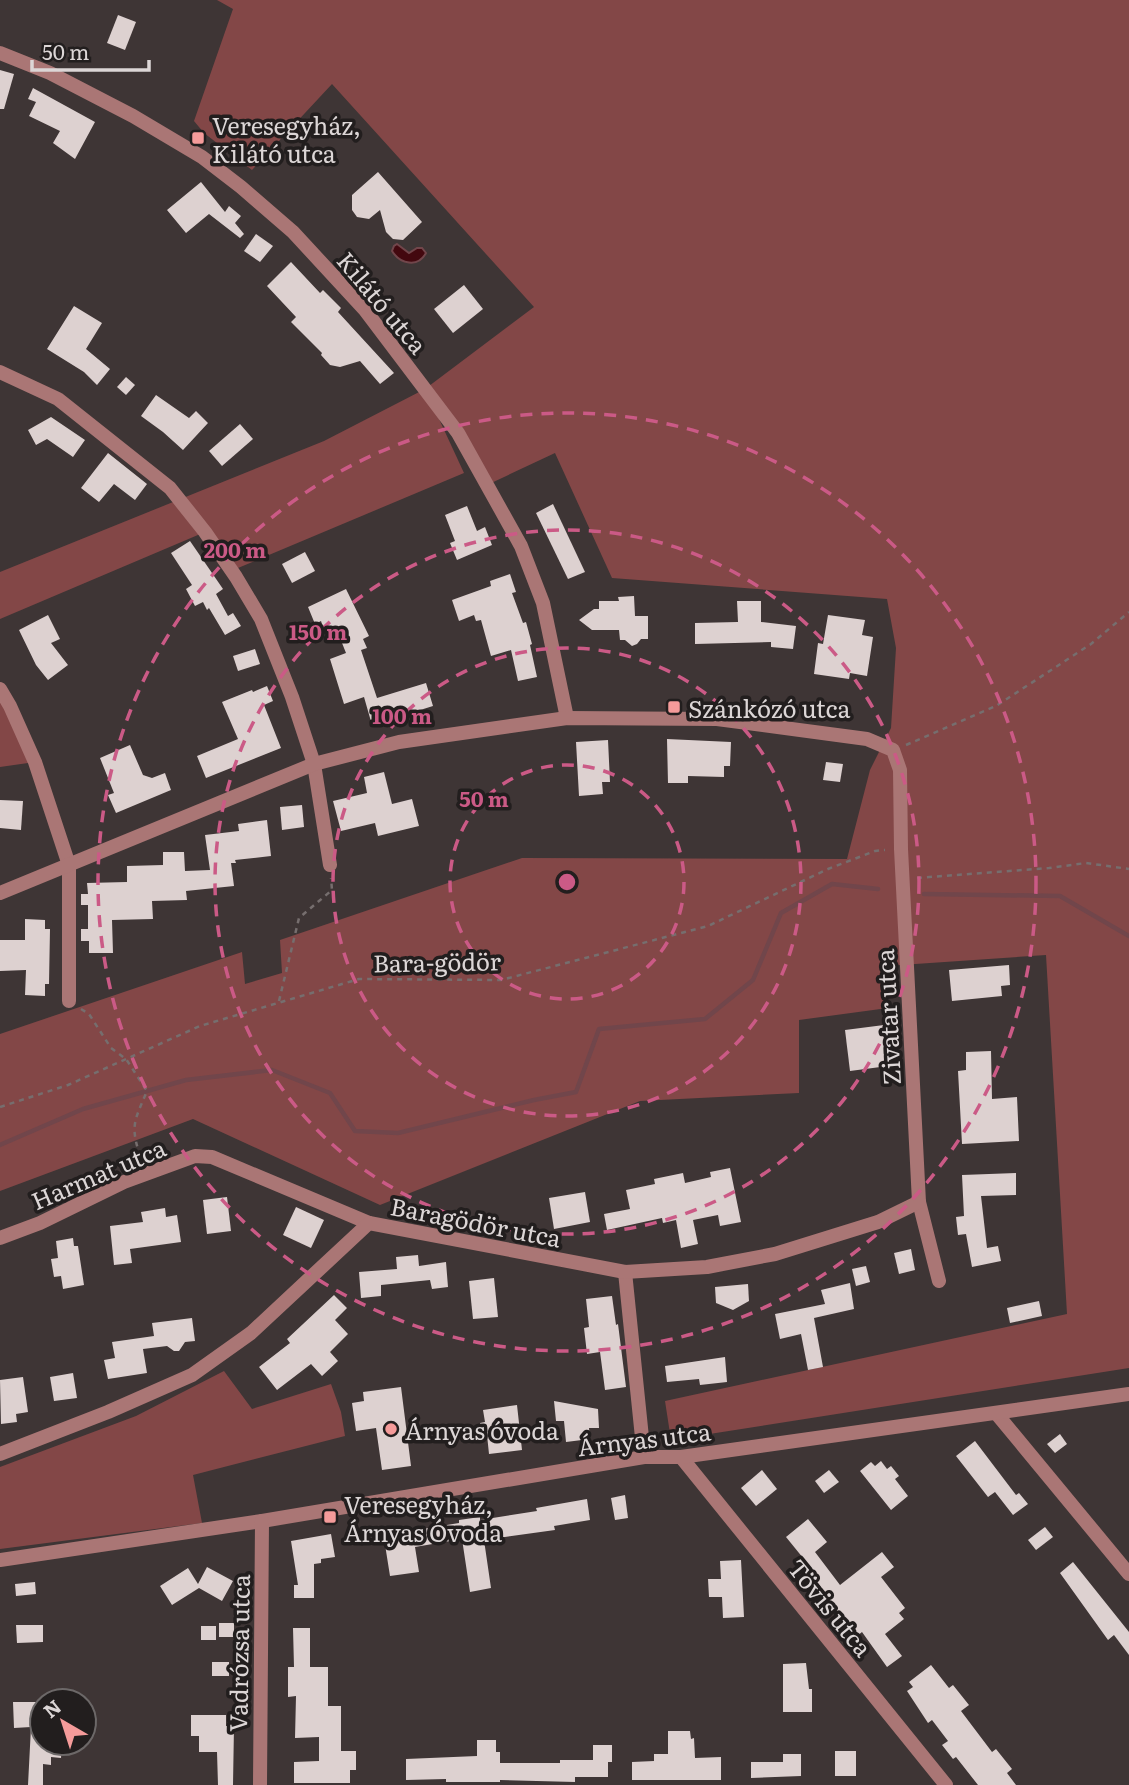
<svg xmlns="http://www.w3.org/2000/svg" width="1129" height="1785" font-family="Literata,serif">
	<style>
		.green { fill: #834747 }
		.water { fill: #43080f; stroke: #71464b; stroke-width: 2 }
		.lines { fill: none; stroke-linecap: round; stroke-linejoin: round }
		.stream { stroke: #71464b; stroke-width: 4.5 }
		.building { fill: #ddd1d0 }
		.path { stroke: #766e6e; stroke-width: 2.5; stroke-dasharray: 5 5; stroke-linecap: butt }
		.minor { stroke: #aa7675; stroke-width: 14 }
		.ring { fill: none; stroke: #cb5a86; stroke-width: 3.5; stroke-dasharray: 12 9 }
		.poi-dot { fill: #f59b9a; stroke: #221e1e; stroke-width: 2.5 }
		.labels { text-anchor: middle; dominant-baseline: central; stroke-width: 7; stroke-linejoin: round; paint-order: stroke }
		.poi-label { font-size: 24px; fill: #dcd6d6; stroke: #221e1e; text-anchor: start }
		.street-label { font-size: 24px; fill: #dcd6d6; stroke: #221e1e }
		.centre { fill: #cb5a86; stroke: #221e1e; stroke-width: 3.5 }
		.ring-label { font-size: 21px; text-anchor: middle; font-weight: bold; fill: #cb5a86; stroke: #221e1e; stroke-width: 7; stroke-linejoin: round; paint-order: stroke }
	</style>
	<rect width="100%" height="100%" fill="#3e3535"/>
	<g class="green">
		<polygon points="217,0 1129,0 1129,1368 671,1440 665,1401 1067,1314 1046,955 886,966 888,1008 799,1020 799,1093 640,1101 380,1205 193,1119 0,1191 0,1034 242,952 245,984 282,973 280,940 522,858 847,859 870,770 891,728 896,648 887,599 612,578 555,453 487,485 427,393 464,473 238,568 205,532 0,619 0,572 324,441 425,389 534,307 332,84 252,170 204,133 194,121 233,9"/>
		<polygon points="0,693 35,762 0,767"/>
		<polygon points="224,1371 252,1409 331,1384 341,1412 345,1436 193,1475 202,1523 0,1549 0,1467 136,1416"/>
	</g>
	<path class="water" d="M397 244 409 253 417 248H422L426 253C418 268 400 264 392 251L394 246Z"/>
	<g class="lines">
		<g class="stream">
			<polyline points="924,894 1060,896 1129,936"/>
			<polyline points="0,1145 83,1109 147,1091 186,1080 272,1070 330,1093 355,1131 398,1133 534,1100 576,1092 599,1029 705,1019 753,980 781,913 832,884 878,889"/>
		</g>
	</g>
	<g class="building">
		<polygon points="118,15 136,22 125,50 107,43"/>
		<polygon points="0,70 14,74 4,109 0,109"/>
		<polygon points="33,88 95,122 75,159 53,143 60,131 29,116 36,102 28,99"/>
		<polygon points="378,172 422,222 403,240 393,239 386,232 380,210 369,219 357,217 352,210 352,195"/>
		<polygon points="201,182 225,212 229,206 241,216 235,223 244,234 240,238 209,214 186,233 167,210"/>
		<polygon points="256,234 273,246 260,262 244,251"/>
		<polygon points="291,262 320,293 323,290 341,308 338,312 394,373 380,384 360,361 340,367 330,365 321,355 322,353 291,322 296,317 267,286"/>
		<polygon points="464,285 483,309 453,333 434,309"/>
		<polygon points="74,306 102,323 86,349 110,369 97,385 84,372 47,349"/>
		<polygon points="126,377 135,385 126,395 117,387"/>
		<polygon points="156,395 189,418 196,411 208,423 183,450 163,432 141,416"/>
		<polygon points="51,417 85,440 73,457 47,439 36,445 28,430"/>
		<polygon points="240,424 253,439 222,466 209,451"/>
		<polygon points="108,453 147,484 135,500 114,484 99,502 81,488"/>
		<polygon points="553,504 585,572 568,579 536,513"/>
		<polygon points="467,506 477,531 485,527 492,545 457,560 450,543 455,541 445,515"/>
		<polygon points="190,541 223,589 216,594 228,616 233,613 241,626 225,635 209,608 207,610 203,602 195,606 186,589 192,585 171,553"/>
		<polygon points="305,552 315,571 292,583 282,564"/>
		<polygon points="510,574 516,592 512,593 523,623 526,622 532,644 530,645 537,677 518,681 511,650 491,656 481,620 476,621 474,615 459,621 452,600 491,586 490,581"/>
		<polygon points="346,589 369,636 363,639 367,648 361,650 377,698 426,683 433,706 372,725 364,697 344,704 330,659 346,653 340,638 328,642 321,621 315,624 308,607"/>
		<polygon points="634,596 635,616 648,616 648,639 641,639 637,644 632,646 625,640 620,640 619,630 592,630 579,620 594,609 599,609 599,601 619,601 618,597"/>
		<polygon points="737,601 761,601 761,622 796,626 793,649 771,647 771,642 695,644 695,623 738,622"/>
		<polygon points="48,615 60,639 51,643 68,665 48,680 36,665 19,630"/>
		<polygon points="828,615 865,620 862,635 873,637 867,676 850,673 849,679 814,674 818,643 823,644"/>
		<polygon points="255,649 260,664 238,671 233,656"/>
		<polygon points="267,686 273,701 264,705 281,748 206,778 197,756 238,739 222,702 252,690 253,692"/>
		<polygon points="667,739 731,742 730,766 724,766 724,777 688,776 688,783 668,783"/>
		<polygon points="608,740 610,782 602,782 603,794 579,796 576,742"/>
		<polygon points="130,745 143,775 152,778 165,773 171,790 116,813 108,795 114,793 100,758"/>
		<polygon points="826,762 843,764 840,782 823,780"/>
		<polygon points="384,772 392,804 412,799 419,826 378,836 375,823 341,831 333,801 367,793 364,777"/>
		<polygon points="0,800 23,801 21,830 0,828"/>
		<polygon points="302,805 304,827 282,830 280,807"/>
		<polygon points="267,820 271,856 235,860 236,863 231,863 234,886 186,891 187,900 152,901 153,919 112,920 113,953 89,953 89,941 81,941 81,929 88,929 88,905 81,905 81,894 88,894 87,883 127,882 127,866 163,865 163,852 184,852 185,871 210,870 205,835 239,831 238,824"/>
		<polygon points="25,919 45,920 45,929 50,929 49,984 45,984 45,996 25,995 26,970 0,971 0,940 25,940"/>
		<polygon points="1009,965 1010,985 1001,986 1002,996 952,1001 949,970"/>
		<polygon points="884,1025 888,1066 850,1071 845,1030"/>
		<polygon points="991,1051 992,1099 1017,1097 1019,1141 962,1144 958,1071 966,1070 966,1052"/>
		<polygon points="730,1168 741,1222 720,1226 718,1215 693,1220 698,1244 681,1248 676,1220 663,1223 662,1218 607,1230 604,1214 630,1209 626,1190 655,1184 654,1179 683,1173 685,1183 711,1177 710,1172"/>
		<polygon points="1016,1173 1016,1195 981,1196 987,1248 998,1246 1001,1261 972,1267 966,1234 958,1235 956,1217 964,1216 962,1175"/>
		<polygon points="585,1192 590,1222 554,1229 549,1198"/>
		<polygon points="227,1197 231,1231 207,1234 203,1200"/>
		<polygon points="296,1207 324,1220 311,1248 283,1235"/>
		<polygon points="165,1208 166,1217 177,1215 181,1242 130,1249 132,1263 114,1265 110,1226 143,1222 141,1212"/>
		<polygon points="73,1238 74,1246 78,1246 84,1285 63,1289 61,1276 54,1277 51,1259 58,1258 56,1241"/>
		<polygon points="911,1249 915,1270 899,1274 894,1253"/>
		<polygon points="418,1255 419,1266 446,1262 448,1287 432,1289 430,1280 381,1285 381,1296 361,1298 359,1272 397,1269 396,1257"/>
		<polygon points="866,1266 870,1282 856,1286 852,1269"/>
		<polygon points="494,1278 498,1317 473,1319 469,1281"/>
		<polygon points="850,1283 854,1309 814,1318 823,1367 808,1370 801,1334 780,1339 775,1314 825,1304 821,1290"/>
		<polygon points="748,1284 749,1301 733,1310 716,1303 715,1287"/>
		<polygon points="334,1295 347,1308 335,1320 348,1334 330,1352 338,1361 322,1376 311,1364 277,1390 259,1367 290,1343 287,1339"/>
		<polygon points="612,1296 616,1325 618,1324 626,1387 605,1390 600,1352 587,1354 584,1328 589,1327 586,1299"/>
		<polygon points="1039,1301 1042,1316 1010,1323 1007,1308"/>
		<polygon points="192,1318 195,1341 185,1342 179,1351 174,1351 167,1346 143,1349 147,1373 108,1379 104,1360 115,1358 112,1342 154,1336 152,1323"/>
		<polygon points="725,1357 727,1382 700,1385 699,1379 667,1382 665,1366"/>
		<polygon points="73,1373 77,1398 54,1401 50,1377"/>
		<polygon points="23,1377 28,1412 16,1414 17,1422 1,1424 0,1380"/>
		<polygon points="401,1387 411,1466 382,1470 376,1428 356,1431 352,1403 364,1401 363,1392"/>
		<polygon points="554,1401 598,1409 599,1428 589,1428 590,1439 566,1442 564,1421 556,1421"/>
		<polygon points="517,1405 522,1450 489,1454 487,1435 482,1436 480,1423 485,1422 483,1410"/>
		<polygon points="1060,1434 1067,1444 1055,1453 1047,1444"/>
		<polygon points="975,1441 1016,1495 1019,1493 1028,1504 1013,1515 995,1492 988,1497 956,1456"/>
		<polygon points="881,1461 887,1469 891,1466 899,1476 895,1479 908,1496 891,1510 860,1471 871,1462 875,1466"/>
		<polygon points="762,1470 777,1489 756,1506 741,1488"/>
		<polygon points="829,1470 839,1482 824,1493 815,1481"/>
		<polygon points="625,1495 628,1518 615,1520 611,1498"/>
		<polygon points="587,1499 590,1520 554,1526 555,1530 484,1540 491,1588 470,1592 462,1539 415,1547 419,1572 390,1576 383,1532 403,1529 404,1532 459,1523 459,1520 480,1517 480,1520 537,1511 536,1508"/>
		<polygon points="808,1519 827,1542 815,1552 840,1585 882,1552 894,1567 881,1577 905,1608 899,1613 904,1619 885,1634 902,1656 887,1667 862,1632 857,1636 825,1596 827,1595 809,1572 812,1569 786,1537"/>
		<polygon points="1045,1527 1053,1537 1036,1550 1028,1540"/>
		<polygon points="331,1534 335,1557 321,1559 321,1563 314,1564 314,1598 294,1598 294,1585 298,1585 291,1541"/>
		<polygon points="741,1560 744,1617 723,1618 722,1597 709,1597 708,1579 721,1579 720,1561"/>
		<polygon points="1073,1562 1129,1632 1129,1655 1114,1635 1108,1640 1060,1573"/>
		<polygon points="207,1567 233,1581 222,1601 199,1588 172,1605 160,1586 188,1568 198,1584"/>
		<polygon points="35,1582 36,1594 16,1596 15,1584"/>
		<rect x="219" y="1623" width="15" height="14"/>
		<polygon points="16,1625 43,1625 43,1642 17,1643"/>
		<rect x="201" y="1626" width="15" height="14"/>
		<polygon points="293,1628 310,1628 310,1667 328,1667 328,1706 341,1706 341,1751 356,1751 356,1770 350,1770 350,1783 294,1783 294,1762 319,1761 319,1737 295,1738 296,1696 288,1697 288,1667 294,1667"/>
		<rect x="212" y="1662" width="17" height="14"/>
		<polygon points="806,1663 809,1689 812,1689 812,1712 783,1712 783,1664"/>
		<polygon points="931,1665 949,1688 953,1685 969,1705 961,1711 992,1752 996,1749 1012,1769 1007,1773 1016,1785 978,1785 956,1757 953,1759 942,1745 948,1741 932,1720 928,1723 907,1691 913,1687 909,1682"/>
		<polygon points="13,1702 42,1702 42,1743 62,1743 61,1758 51,1757 51,1765 43,1764 43,1785 28,1785 31,1727 14,1728"/>
		<polygon points="191,1715 226,1715 226,1726 234,1726 233,1785 218,1785 217,1752 199,1752 199,1736 191,1736"/>
		<polygon points="668,1731 690,1731 691,1739 694,1738 695,1758 721,1757 721,1780 632,1780 632,1762 654,1761 654,1754 668,1754"/>
		<polygon points="477,1740 496,1740 496,1752 500,1752 500,1763 560,1763 560,1760 593,1760 593,1745 612,1745 612,1762 608,1762 608,1777 575,1777 575,1782 500,1780 500,1782 446,1782 446,1779 406,1780 406,1759 477,1756"/>
		<rect x="835" y="1751" width="21" height="25"/>
		<polygon points="783,1754 801,1754 801,1776 751,1778 751,1762 783,1762"/>
	</g>
	<g class="lines">
		<g class="path">
			<polyline points="906,745 996,706 1091,644 1129,612"/>
			<polyline points="917,878 1049,868 1086,863 1129,869"/>
			<polyline points="279,1001 299,918 332,890 331,878"/>
			<path d="M81 1009 89 1014 111 1048 126 1059 147 1091C133 1124 130 1126 142 1162"/>
			<polyline points="0,1107 68,1085 200,1026 359,979 501,980 708,926 828,869 875,851 885,850"/>
		</g>
		<g class="minor">
			<polyline points="0,53 50,73 133,116 202,157 241,187 293,232 365,310 458,433 521,546 543,603 567,718"/>
			<polyline points="0,372 58,399 170,488 205,532 236,577 261,619 292,697 314,764 330,865"/>
			<polyline points="0,689 10,706 35,762 69,865 69,1001"/>
			<polyline points="0,893 314,764 399,742 567,718 717,719 867,739 893,750 900,770 901,849 919,1202 939,1281"/>
			<polyline points="0,1238 40,1223 124,1182 195,1156 212,1157 369,1223"/>
			<polyline points="625,1272 644,1457"/>
			<polyline points="996,1413 1129,1574"/>
			<polyline points="0,1454 108,1412 192,1375 251,1333 369,1223 625,1272 707,1267 775,1254 878,1222 919,1202"/>
			<polyline points="681,1457 946,1785"/>
			<polyline points="0,1560 262,1521 644,1457 681,1457 1129,1394"/>
			<polyline points="260,1785 262,1521"/>
		</g>
	</g>
	<g class="ring">
		<circle cx="567" cy="882" r="117"/>
		<circle cx="567" cy="882" r="234"/>
		<circle cx="567" cy="882" r="352"/>
		<circle cx="567" cy="882" r="469"/>
	</g>
	<g class="poi-dot">
		<rect x="191" y="131" width="14" height="14" rx="3.5"/>
		<rect x="667" y="700" width="14" height="14" rx="3.5"/>
		<circle cx="391" cy="1429" r="7"/>
		<rect x="323" y="1510" width="14" height="14" rx="3.5"/>
	</g>
	<g class="labels">
		<g class="poi-label">
			<text x="212" y="124">Veresegyház,<tspan x="212" dy="28">Kilátó utca</tspan></text>
			<text x="688" y="707">Szánkózó utca</text>
			<text x="405" y="1429">Árnyas óvoda</text>
			<text x="344" y="1503">Veresegyház,<tspan x="344" dy="28">Árnyas Óvoda</tspan></text>
		</g>
		<g class="street-label">
			<text transform="translate(383 302) rotate(50)">Kilátó utca</text>
			<text transform="translate(437 961) rotate(-1)">Bara-gödör</text>
			<text transform="translate(887 1017) rotate(-93)">Zivatar utca</text>
			<text transform="translate(98 1173) rotate(-23)">Harmat utca</text>
			<text transform="translate(476 1221) rotate(11)">Baragödör utca</text>
			<text transform="translate(644 1438) rotate(-7)">Árnyas utca</text>
			<text transform="translate(831 1607) rotate(51)">Tövis utca</text>
			<text transform="translate(238 1653) rotate(-89)">Vadrózsa utca</text>
		</g>
	</g>
	<circle cx="567" cy="882" r="10" class="centre"/>
	<g class="ring-label">
		<text x="235" y="558">200 m</text>
		<text x="318" y="640">150 m</text>
		<text x="402" y="724">100 m</text>
		<text x="484" y="807">50 m</text>
	</g>
	<g transform="translate(63 1722) rotate(321)"><circle r="33" fill="#221e1e" stroke="#6c6868" stroke-width="2"/>
	<path d="M0-5L12 26L0 18L-12 26Z" fill="#f59b9a"/>
	<text y="-10" font-size="19" font-weight="bold" text-anchor="middle" fill="#dcd6d6">N</text>
	</g>
	<path d="M32 60v10h117v-10" fill="none" stroke="#dcd6d6" stroke-width="3.5"/>
	<text x="42" y="60" font-size="21" fill="#dcd6d6" stroke="#221e1e" stroke-width="5" paint-order="stroke">50 m</text>
</svg>
